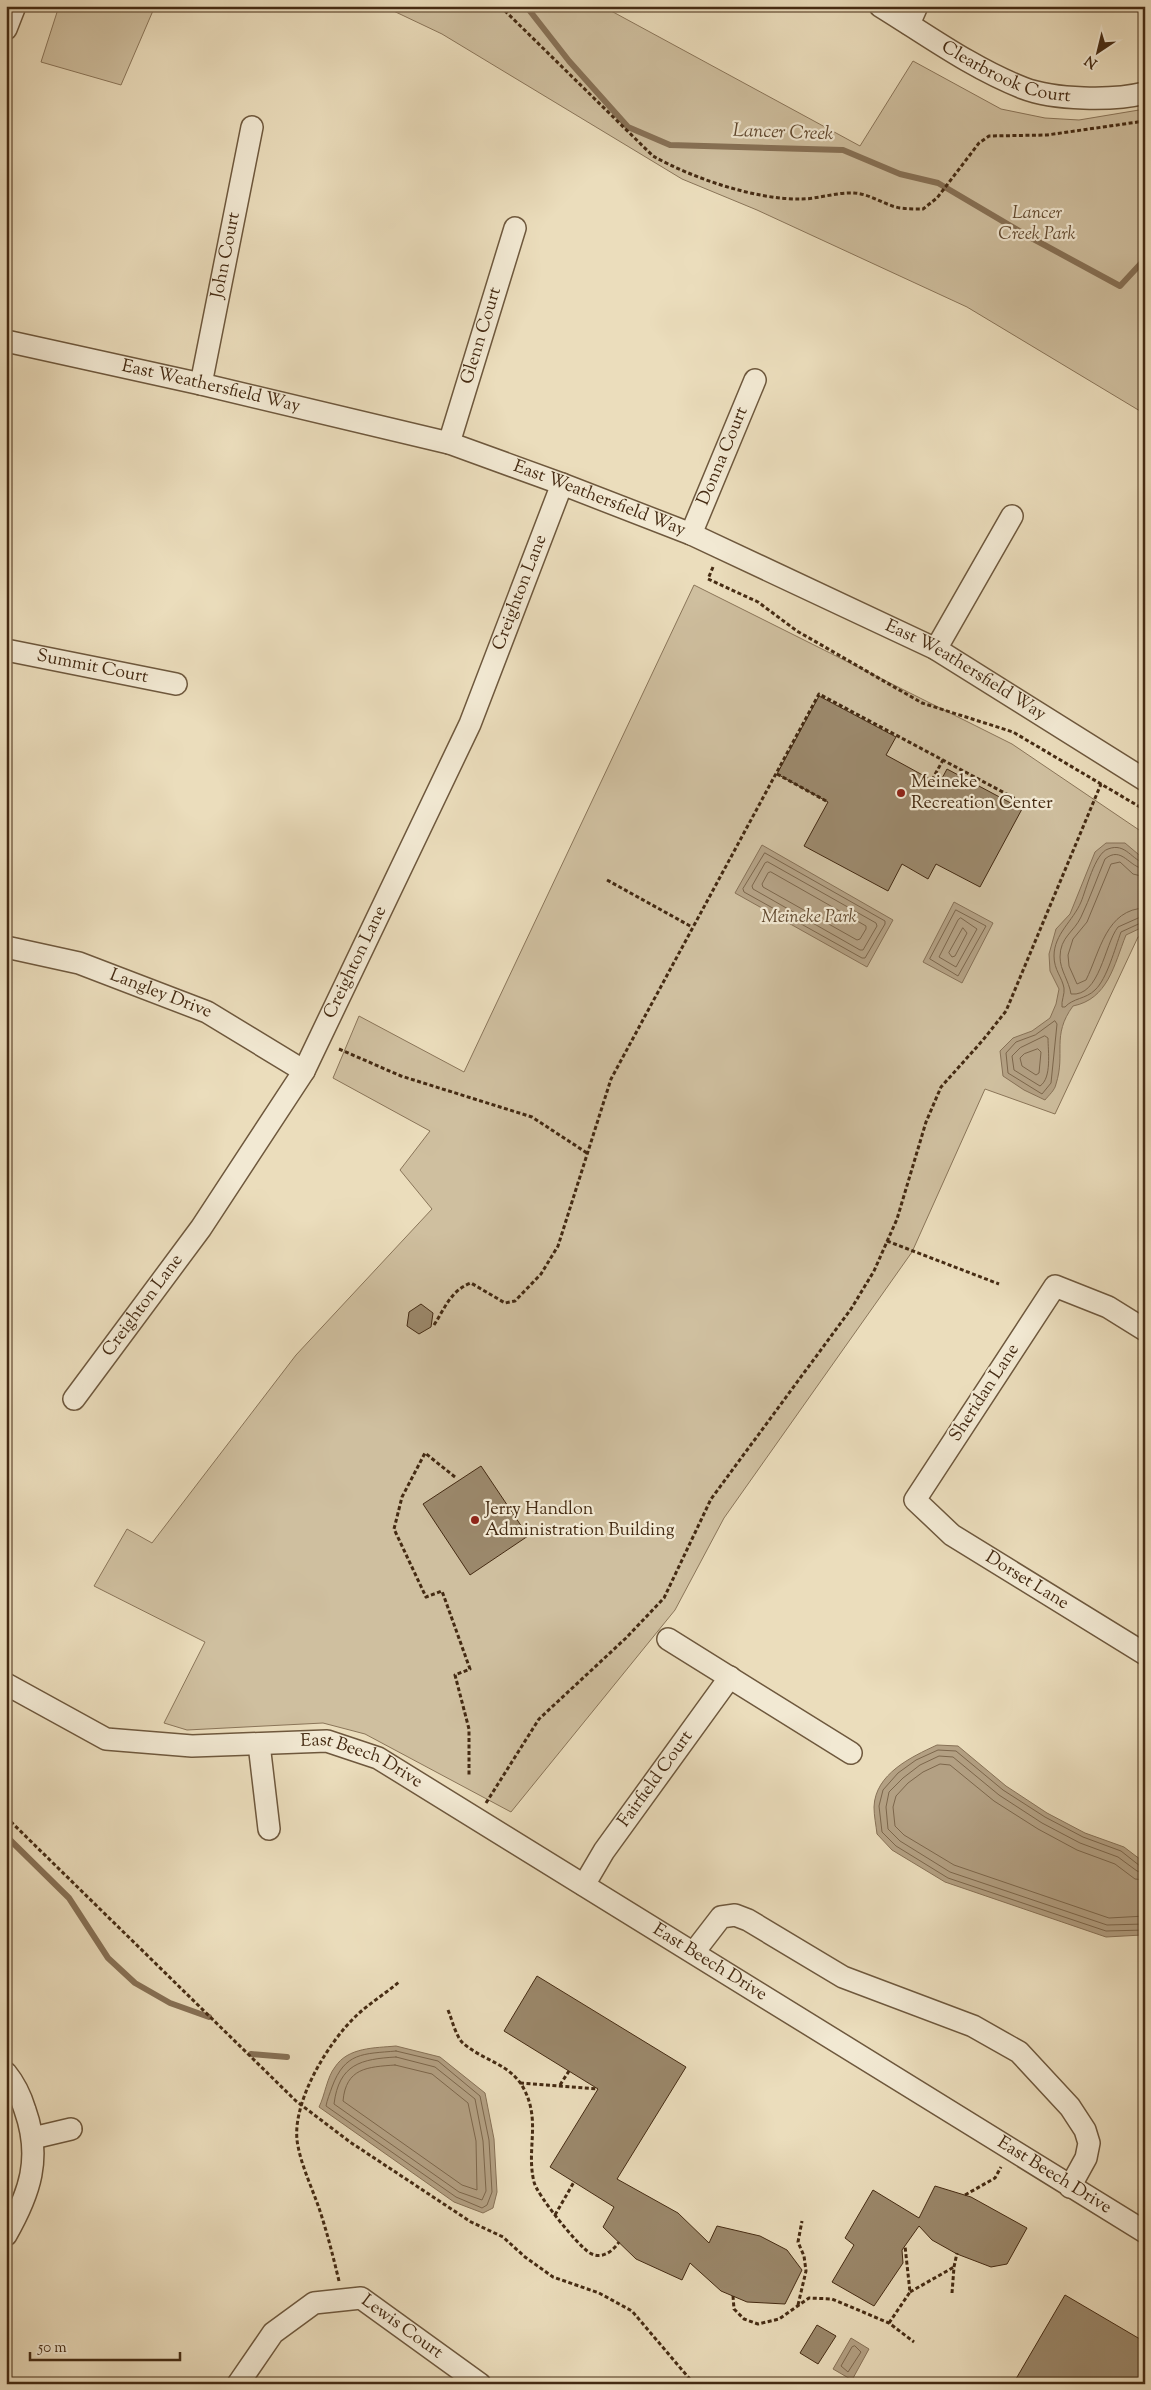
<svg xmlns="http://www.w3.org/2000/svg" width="1151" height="2390" font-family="'Sorts Mill Goudy',serif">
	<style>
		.green { fill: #cfbf9f; stroke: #8a7559 }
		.water { fill: #b3a083; stroke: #877156 }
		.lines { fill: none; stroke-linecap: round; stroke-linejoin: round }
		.shore { stroke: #7c664b; stroke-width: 1 }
		.stream { stroke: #877156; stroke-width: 6 }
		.building { fill: #9b886b; stroke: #452b13 }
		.minor-casing { stroke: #6e583d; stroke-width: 24 }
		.path { stroke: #452b13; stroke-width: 3; stroke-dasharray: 4 2.5; stroke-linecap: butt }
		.minor { stroke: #f2e9d3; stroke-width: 21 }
		.poi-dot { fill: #8f2418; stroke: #f2e9d3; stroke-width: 2 }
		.labels { text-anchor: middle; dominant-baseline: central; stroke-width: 4.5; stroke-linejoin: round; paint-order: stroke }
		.street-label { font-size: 18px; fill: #452b13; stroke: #f2e9d3 }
		.park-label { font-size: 18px; font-style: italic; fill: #61492f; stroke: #f2e9d3 }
		.poi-label { font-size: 18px; fill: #452b13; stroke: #f2e9d3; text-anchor: start }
		.water-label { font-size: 19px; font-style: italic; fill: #60482f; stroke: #f2e9d3 }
	</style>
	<rect width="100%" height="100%" fill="#ebddbc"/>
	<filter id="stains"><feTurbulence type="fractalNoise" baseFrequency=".004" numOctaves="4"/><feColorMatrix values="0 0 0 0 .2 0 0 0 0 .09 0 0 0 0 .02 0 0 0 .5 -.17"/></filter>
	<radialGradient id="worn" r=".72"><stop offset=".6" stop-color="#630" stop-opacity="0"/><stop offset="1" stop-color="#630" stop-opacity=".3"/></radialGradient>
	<g class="green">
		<polygon points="59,6 155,6 121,85 41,62"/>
		<polygon points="383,6 602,6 860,146 913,61 1001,109 1045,118 1079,120 1145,109 1145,414 967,307 757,210 682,179 442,34"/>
		<polygon points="694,585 1012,744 1145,834 1145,936 1138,937 1055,1114 985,1089 912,1252 724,1518 675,1610 511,1812 365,1734 323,1723 187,1730 164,1723 205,1642 94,1586 127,1529 152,1543 296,1355 432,1209 400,1170 430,1131 333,1078 359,1016 464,1072"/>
	</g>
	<g class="water">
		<path d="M1106 843H1125L1145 860V926L1126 935C1114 965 1108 999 1073 1006 1051 1036 1066 1053 1056 1084 1055 1090 1049 1095 1045 1100L1024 1090 1003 1076 1000 1051 1013 1038 1032 1031 1050 1018 1056 1004 1059 989 1050 971 1049 954 1056 929 1070 914 1095 852Z"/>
		<polygon points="762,845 893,920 867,967 735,893"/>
		<polygon points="954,902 993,923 962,983 923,962"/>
		<path d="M937 1745 958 1746 1006 1786 1047 1813 1085 1833 1124 1847 1145 1863V1932L1142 1935 1106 1937 945 1882 892 1850 877 1834C876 1825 874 1816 874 1807 875 1774 911 1757 937 1745Z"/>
		<path d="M396 2046 440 2057 485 2093 494 2139 497 2192 493 2208 483 2213 454 2202 319 2107C325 2095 327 2077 335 2067 348 2047 375 2048 396 2046Z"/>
		<polygon points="851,2338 869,2349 852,2380 833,2369"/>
	</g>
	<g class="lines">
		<g class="shore">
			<polygon points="765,853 885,921 885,924 865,958 862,958 744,892 743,889"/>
			<polygon points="768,862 876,923 877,926 863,950 860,950 753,889 752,886 765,863"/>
			<path d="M1145 863C1132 861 1126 842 1108 849 1095 853 1086 890 1081 902 1073 921 1054 934 1054 956 1054 970 1062 977 1064 988 1065 994 1061 1001 1062 1007H1065C1073 998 1086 999 1095 990 1107 979 1115 948 1121 932L1145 921"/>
			<path d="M1145 869C1129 868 1122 845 1105 859 1097 878 1090 898 1081 917 1074 932 1060 937 1060 957 1060 970 1069 981 1071 994 1100 997 1104 945 1118 927L1145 915"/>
			<polygon points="771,872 866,926 866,929 860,939 857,940 763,887 762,884 768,873"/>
			<path d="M1145 877 1133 874 1120 862 1111 864 1087 922 1073 939 1068 955 1069 966 1077 984 1086 980C1100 952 1106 909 1145 908"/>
			<polygon points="956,910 986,926 958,976 930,959"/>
			<polygon points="961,918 977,929 956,967 939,957 958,920"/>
			<polygon points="963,928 967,933 955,956 952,957 949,953"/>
			<polygon points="1055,1021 1057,1024 1051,1083 1042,1094 1008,1073 1006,1053 1016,1042 1035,1035"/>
			<path d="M1045 1036 1048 1038C1048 1051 1052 1078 1040 1086L1014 1070 1012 1056 1020 1048Z"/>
			<polygon points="1038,1049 1041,1052 1039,1073 1036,1075 1022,1066 1020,1058 1024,1054"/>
			<polyline points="1145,1867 1140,1866 1121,1851 1083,1837 1045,1817 1003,1790 956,1751 938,1750 916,1760 898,1773 883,1790 879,1806 882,1832 896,1846 948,1878 1106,1931 1145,1930"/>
			<polyline points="1145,1873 1137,1871 1118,1857 1080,1843 1042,1823 999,1795 953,1757 939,1756 920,1765 903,1778 889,1792 886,1807 888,1829 900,1841 950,1872 1107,1925 1145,1924"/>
			<polyline points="1145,1880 1135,1879 1115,1864 1077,1850 1038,1829 994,1801 950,1765 940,1764 923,1772 908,1783 896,1796 893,1807 895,1826 904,1835 954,1865 1109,1918 1145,1916"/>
			<path d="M396 2051 438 2061 480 2096 489 2140 492 2192 487 2205 482 2208 456 2197 326 2106C327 2100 330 2093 332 2087 345 2052 363 2054 396 2051Z"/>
			<path d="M396 2057 435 2067 475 2099 483 2141 486 2191 482 2200 459 2192 334 2104C339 2064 361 2059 396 2057Z"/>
			<path d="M395 2065 432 2074 468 2103 476 2141 477 2190 462 2185 343 2101C346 2068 367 2067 395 2065Z"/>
			<polygon points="855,2346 861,2352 848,2372 841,2366 852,2347"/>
		</g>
		<g class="stream">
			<polyline points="526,6 569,61 628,127 670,145 843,150 900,174 938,183 1026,235 1120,286 1145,259"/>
			<polyline points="6,1836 69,1898 108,1958 135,1983 170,2003 209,2017"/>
			<polyline points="251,2054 287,2057"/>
		</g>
	</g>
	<g class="building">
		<polygon points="819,696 896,737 886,755 939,784 947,769 1022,809 980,887 936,864 928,879 902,864 888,891 804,846 828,802 777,774"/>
		<polygon points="421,1304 433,1313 431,1327 419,1334 407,1326 409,1312"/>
		<polygon points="481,1466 528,1536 470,1575 423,1504"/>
		<polygon points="537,1976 686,2067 617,2179 678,2213 709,2243 717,2226 760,2236 787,2250 802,2270 785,2304 747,2302 721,2291 690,2263 682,2280 636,2259 603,2227 614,2207 550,2167 598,2089 504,2031"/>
		<polygon points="935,2186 971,2197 1027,2228 1007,2264 991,2267 957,2254 932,2240 919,2226 902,2250 903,2263 874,2306 832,2282 854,2245 845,2238 873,2190 919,2218"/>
		<polygon points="1065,2295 1145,2342 1145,2384 1013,2384"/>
		<polygon points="817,2325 836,2336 818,2364 800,2353"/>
	</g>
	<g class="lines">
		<defs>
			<g id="minor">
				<path id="s1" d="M880 6C927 35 972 68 1023 88 1054 100 1113 101 1145 93"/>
				<polyline points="909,24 917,6"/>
				<polyline points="6,29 15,6"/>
				<path id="s2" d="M6 341 201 384 449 443 562 484 691 534 936 649 1145 780"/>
				<path id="s3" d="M201 384 252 127"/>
				<path id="s4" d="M449 443 515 228"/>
				<path id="s5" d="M691 534 755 380"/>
				<polyline points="936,649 1012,516"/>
				<path id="s6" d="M6 650 176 684"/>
				<path id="s7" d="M6 947 79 963 207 1012 304 1071"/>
				<path id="s8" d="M1145 1330 1108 1307 1055 1286 915 1500 952 1535 1145 1654"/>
				<path id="s9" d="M74 1399 201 1228 304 1071 470 724 562 484"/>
				<polyline points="668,1639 851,1753"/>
				<path id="s10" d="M6 1684 106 1739 192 1746 327 1741 378 1758 1145 2232"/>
				<polyline points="259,1744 269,1829"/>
				<path id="s11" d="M584 1885 604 1851 730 1677"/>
				<polyline points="694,1952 721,1917 735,1915 748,1920 843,1977 973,2026 1019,2052 1070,2107 1085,2130 1089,2143 1086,2158 1070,2187"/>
				<path d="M6 2073C15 2084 21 2097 25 2110 42 2158 30 2193 6 2235"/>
				<polyline points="33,2138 71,2129"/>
				<path id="s12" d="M238 2384 273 2333 314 2303 361 2298 480 2384"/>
			</g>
		</defs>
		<use href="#minor" class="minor-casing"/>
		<g class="path">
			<path d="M500 6 653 156C692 178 756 200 801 199 818 199 837 192 854 193 871 194 884 205 900 208 908 209 916 209 923 209L937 198 979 143 989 136 1047 135 1145 121"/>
			<polyline points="713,567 708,579 758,602 797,631 922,703 1013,732 1145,810"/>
			<polyline points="777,774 828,802"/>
			<polyline points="932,780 943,760"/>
			<polyline points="607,880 692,927"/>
			<polyline points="339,1049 401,1076 532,1117 587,1153"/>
			<polyline points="887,1241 999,1284"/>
			<path d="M434 1325C445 1308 451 1290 471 1283L505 1303 515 1301 541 1274 558 1246 611 1079 819 694 1029 806"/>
			<polyline points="455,1477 425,1453 402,1497 394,1529 426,1597 442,1591 470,1669 455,1675 469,1729 469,1775"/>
			<polyline points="486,1803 539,1719 626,1638 664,1598 711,1499 851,1309 874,1271 897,1219 926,1122 941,1087 983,1040 1006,1011 1101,784"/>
			<polyline points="6,1817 296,2101 350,2142 471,2222 503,2237 525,2257 553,2277 599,2293 632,2311 694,2384"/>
			<path d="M448 2010C452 2019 456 2038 464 2044 484 2061 511 2064 524 2089 541 2122 526 2149 534 2182 537 2195 578 2246 590 2253 602 2260 613 2251 619 2242"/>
			<polyline points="520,2083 598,2089"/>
			<polyline points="560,2085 569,2071"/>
			<polyline points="965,2195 995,2178 1001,2167"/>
			<polyline points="555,2215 574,2182"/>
			<path d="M339 2281C333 2256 327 2232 319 2208 312 2188 302 2167 298 2146 289 2106 328 2042 357 2015 370 2003 386 1993 399 1982"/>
			<polyline points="910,2292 954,2267"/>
			<polyline points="952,2293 954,2267 957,2253"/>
			<polyline points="733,2296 734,2309 744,2319 758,2324 779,2319 809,2298 832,2299 889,2323 914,2342"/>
			<polyline points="798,2305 806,2271 804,2256 798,2242 802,2221"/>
			<polyline points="889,2323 910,2292 905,2246"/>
			<polyline points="1141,2340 1145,2334"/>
		</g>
		<use href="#minor" class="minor"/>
	</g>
	<g class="poi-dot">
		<circle cx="901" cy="793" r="5"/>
		<circle cx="475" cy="1520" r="5"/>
	</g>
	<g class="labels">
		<g class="street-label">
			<text stroke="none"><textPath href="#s1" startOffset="144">Clearbrook Court</textPath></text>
			<text stroke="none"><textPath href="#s3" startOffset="131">John Court</textPath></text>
			<text stroke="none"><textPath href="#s4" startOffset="112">Glenn Court</textPath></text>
			<text stroke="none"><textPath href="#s2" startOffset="210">East Weathersfield Way</textPath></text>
			<text stroke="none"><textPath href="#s5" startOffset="84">Donna Court</textPath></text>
			<text stroke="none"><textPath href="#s2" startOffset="615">East Weathersfield Way</textPath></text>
			<text stroke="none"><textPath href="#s9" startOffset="926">Creighton Lane</textPath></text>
			<text stroke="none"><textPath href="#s6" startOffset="88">Summit Court</textPath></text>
			<text stroke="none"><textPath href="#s2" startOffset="1020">East Weathersfield Way</textPath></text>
			<text stroke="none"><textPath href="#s9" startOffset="521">Creighton Lane</textPath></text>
			<text stroke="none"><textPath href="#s7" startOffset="162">Langley Drive</textPath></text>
			<text stroke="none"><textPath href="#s9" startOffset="116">Creighton Lane</textPath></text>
			<text transform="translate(985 1393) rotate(-57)">Sheridan Lane</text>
			<text stroke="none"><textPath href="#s8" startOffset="495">Dorset Lane</textPath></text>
			<text stroke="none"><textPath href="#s10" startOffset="374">East Beech Drive</textPath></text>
			<text stroke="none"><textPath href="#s11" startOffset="128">Fairfield Court</textPath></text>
			<text stroke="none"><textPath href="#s10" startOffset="779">East Beech Drive</textPath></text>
			<text stroke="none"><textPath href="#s10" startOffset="1184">East Beech Drive</textPath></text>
			<text stroke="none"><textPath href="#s12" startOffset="210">Lewis Court</textPath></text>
		</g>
		<g class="park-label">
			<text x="1037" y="214">Lancer<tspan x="1037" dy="21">Creek Park</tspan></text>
			<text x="809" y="918">Meineke Park</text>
		</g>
		<g class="poi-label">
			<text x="911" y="783">Meineke<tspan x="911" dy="21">Recreation Center</tspan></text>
			<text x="485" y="1510">Jerry Handlon<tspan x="485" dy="21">Administration Building</tspan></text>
		</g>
		<g class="water-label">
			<text transform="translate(783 133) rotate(2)">Lancer Creek</text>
		</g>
	</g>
	<rect width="1151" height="2390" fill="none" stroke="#ebddbc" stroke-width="25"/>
	<rect x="8" y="8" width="1136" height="2375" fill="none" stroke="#452b13" stroke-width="2.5"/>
	<rect x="12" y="12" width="1126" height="2365" fill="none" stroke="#452b13"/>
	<g transform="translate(1098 52) rotate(215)" stroke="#f2e9d3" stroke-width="4" paint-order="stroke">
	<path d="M0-4L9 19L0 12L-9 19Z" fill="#452b13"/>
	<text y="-8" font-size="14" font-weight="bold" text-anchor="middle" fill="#452b13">N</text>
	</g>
	<path d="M30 2352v8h150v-8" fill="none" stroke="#452b13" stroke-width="2.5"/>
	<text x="38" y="2352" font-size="15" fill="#452b13" stroke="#f2e9d3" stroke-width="4" paint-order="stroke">50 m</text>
	<rect width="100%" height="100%" filter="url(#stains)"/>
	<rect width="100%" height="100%" fill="url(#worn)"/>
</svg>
